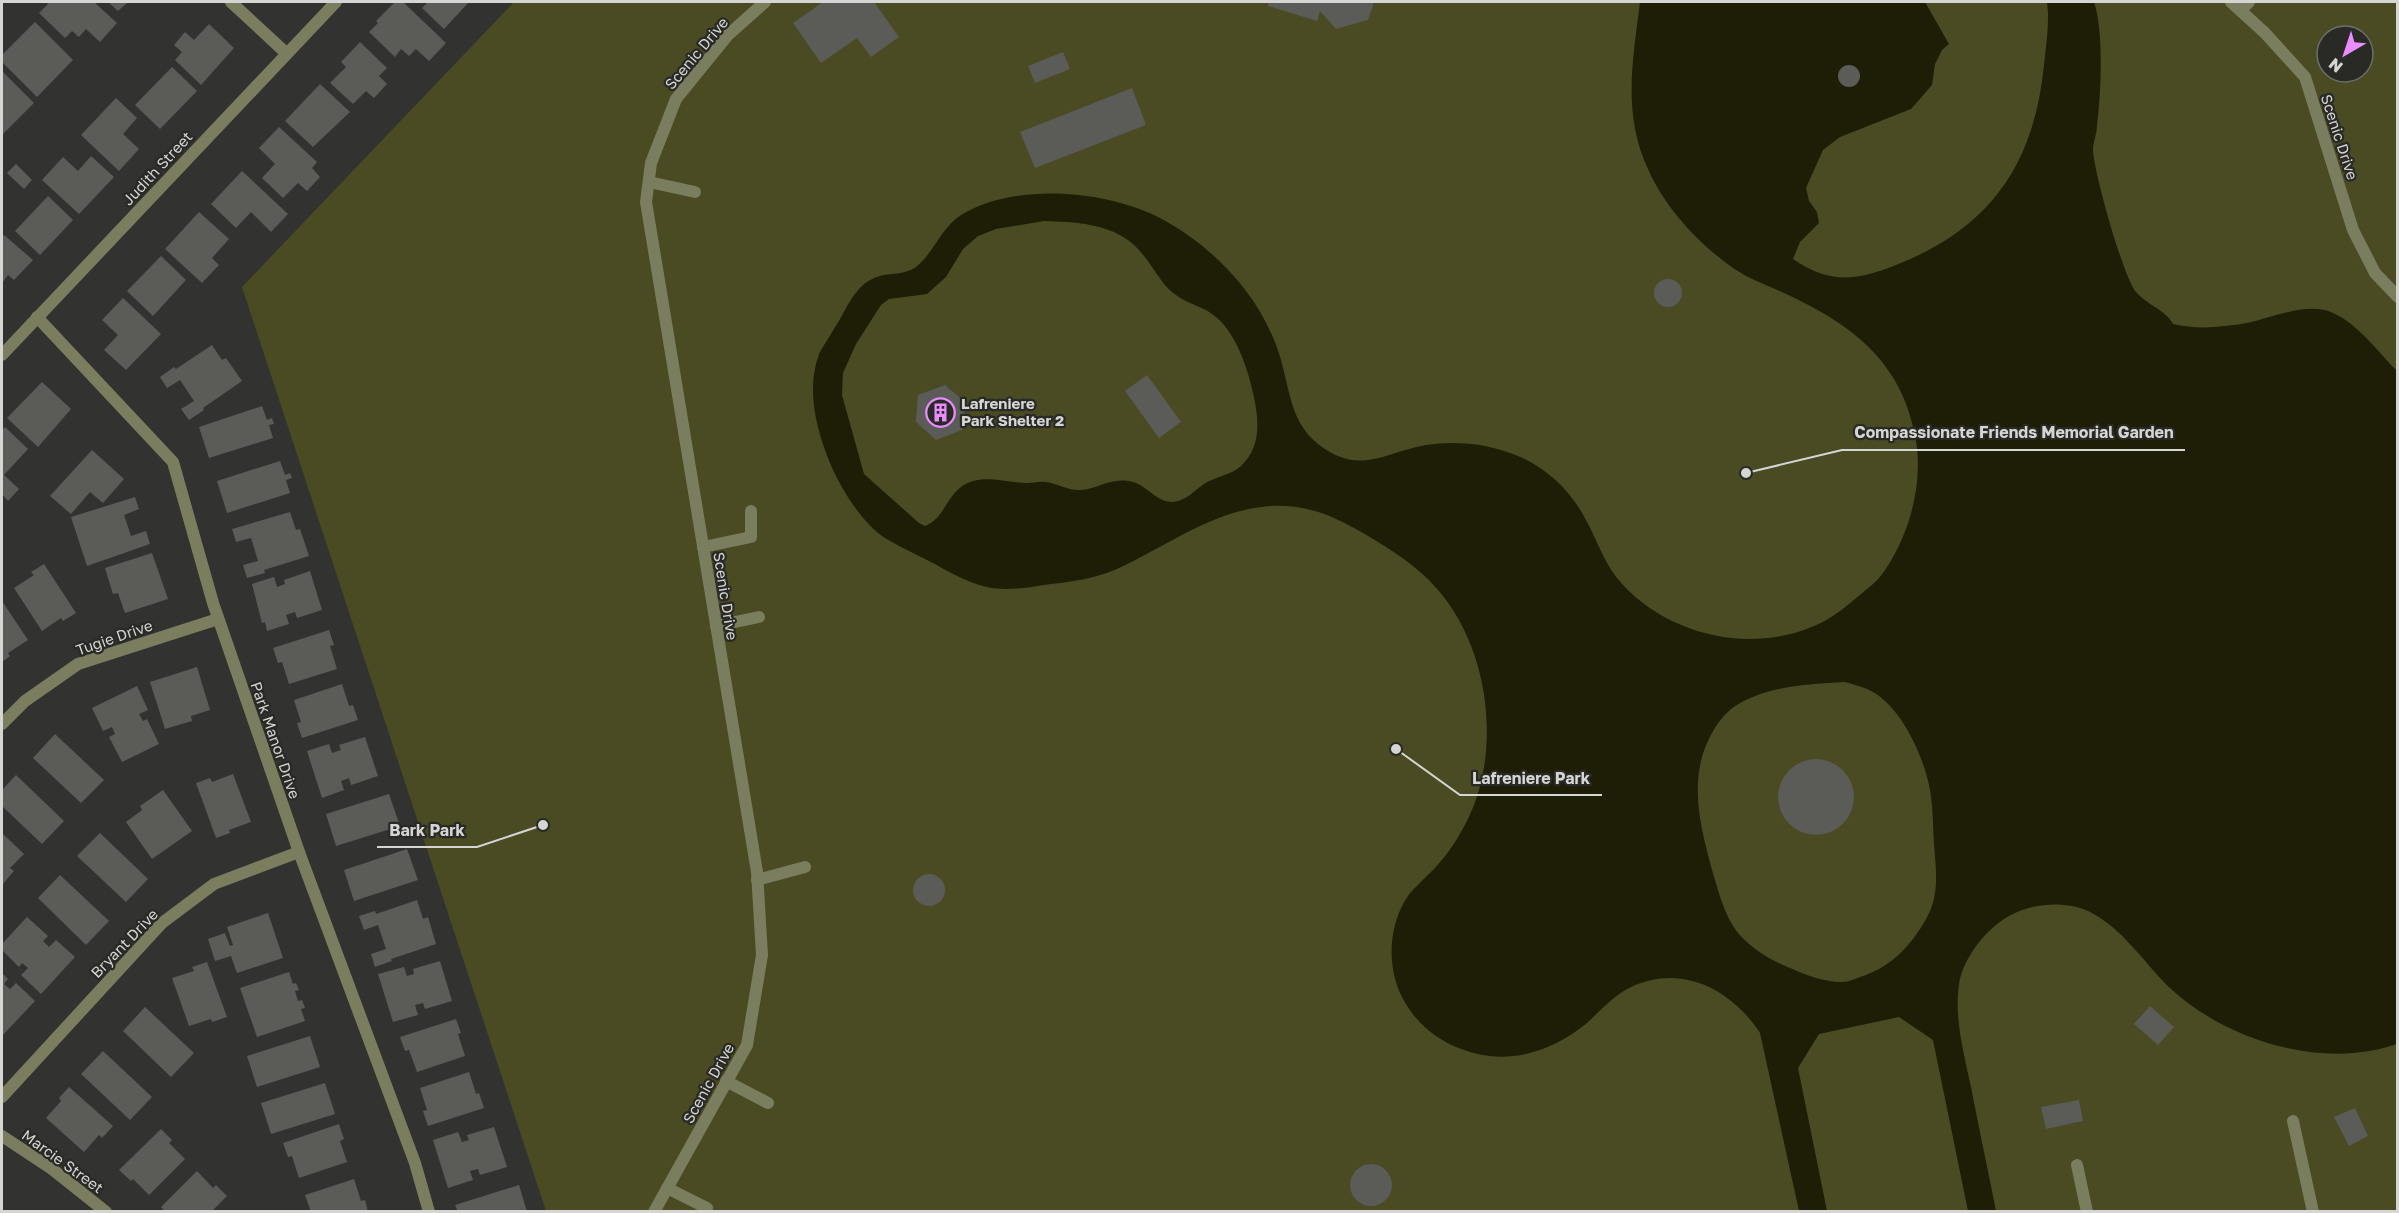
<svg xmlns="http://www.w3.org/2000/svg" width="2399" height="1213" font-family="'Golos Text',sans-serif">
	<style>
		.green { fill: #4a4b22; fill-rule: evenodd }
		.water { fill: #1e1e07; fill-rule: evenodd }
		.building { fill: #5b5b58 }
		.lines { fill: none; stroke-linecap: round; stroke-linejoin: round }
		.service { stroke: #7b7d5f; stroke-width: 12 }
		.minor { stroke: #7b7d5f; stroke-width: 12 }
		.labels { text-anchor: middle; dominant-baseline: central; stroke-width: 4.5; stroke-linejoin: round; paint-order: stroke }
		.street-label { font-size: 15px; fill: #d5d5d4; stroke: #292926 }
		.poi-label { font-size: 15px; font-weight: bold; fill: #d5d5d4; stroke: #292926; text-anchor: start }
		.leader { fill: none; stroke: #d5d5d4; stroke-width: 2 }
		.callout-dot { fill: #d5d5d4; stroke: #292926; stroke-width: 2 }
		.callout-label { font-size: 16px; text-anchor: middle; font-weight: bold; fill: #d5d5d4; stroke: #292926; stroke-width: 4.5; stroke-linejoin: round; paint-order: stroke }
	</style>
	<rect width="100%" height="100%" fill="#323330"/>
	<path class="green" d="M514 2H2397V1211H546L242 287ZM2327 36H2363V72H2327Z"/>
	<path class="water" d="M1640 2H1925L1949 44 1942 50 1935 64 1932 85 1911 109 1840 137 1823 150 1806 188 1809 201 1817 212 1819 223 1800 242 1793 259C1829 284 1856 281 1896 265 1990 228 2034 165 2044 65 2046 44 2050 22 2047 2H2094C2104 31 2101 93 2097 125 2097 133 2094 140 2093 148 2092 167 2124 279 2136 292 2147 305 2166 310 2173 324 2198 330 2222 327 2247 323 2272 318 2308 301 2333 313 2358 324 2378 352 2397 371V1044C2323 1070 2227 1041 2170 988 2144 963 2122 927 2088 911 2066 901 2034 903 2013 914 1989 925 1963 957 1959 984 1954 1018 1964 1054 1971 1087 1979 1129 1988 1170 1996 1211H1968L1933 1040 1899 1017 1819 1034 1798 1068 1827 1211H1799L1760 1033C1732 990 1682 963 1631 987 1613 996 1601 1010 1587 1023 1552 1052 1507 1066 1464 1050 1440 1042 1419 1026 1406 1004 1386 973 1387 926 1408 896 1412 890 1429 874 1434 869 1451 851 1465 828 1474 805 1500 737 1486 645 1438 590 1418 566 1390 549 1363 533 1347 524 1329 514 1311 510 1238 491 1180 540 1117 569 1094 579 1069 582 1044 585 1026 588 1006 591 987 587 964 582 940 566 919 556 915 554 889 541 885 538 862 523 841 489 830 463 816 429 806 389 819 354 821 350 837 324 839 321 848 305 856 286 874 278 885 273 899 275 911 270 932 259 939 229 961 215 1015 182 1107 190 1162 219 1217 249 1264 300 1281 360 1290 392 1291 422 1318 444 1359 476 1383 453 1426 445 1457 440 1490 444 1518 456 1548 469 1571 491 1586 520 1598 542 1605 566 1623 585 1670 635 1749 654 1814 626 1831 619 1846 607 1861 594 1872 585 1879 580 1887 567 1910 532 1923 483 1916 441 1903 362 1853 325 1784 293 1767 285 1749 279 1733 268 1699 244 1665 208 1648 169 1622 113 1633 60 1640 2ZM1044 221C1074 222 1110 223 1134 245 1147 257 1154 271 1164 284 1175 298 1191 303 1206 310 1230 323 1242 353 1249 377 1257 407 1266 443 1241 466 1231 475 1215 477 1204 484 1193 491 1188 500 1173 502 1158 503 1147 486 1133 482 1111 476 1099 489 1080 490 1069 491 1057 483 1045 482 1039 481 1033 483 1027 483 1009 483 991 476 973 481 946 489 947 518 925 526L919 523 864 474 842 395 843 373 856 344 881 305 889 299 927 294 946 277 963 249 978 236 996 229ZM1845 682C1852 684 1860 686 1867 689 1900 703 1924 756 1930 790 1933 807 1933 826 1934 844 1936 871 1940 895 1926 919 1911 946 1890 968 1860 977 1855 979 1848 982 1842 982 1824 982 1806 975 1790 968 1771 961 1747 946 1735 929 1723 912 1718 889 1712 870 1700 825 1687 777 1712 733 1716 725 1724 715 1731 709 1762 686 1808 684 1845 682Z"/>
	<g class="building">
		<polygon points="46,2 94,2 117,23 100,42 86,29 79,37 72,31 65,38 39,13 48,4"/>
		<polygon points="108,2 128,2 118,11"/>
		<polygon points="395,2 403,2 446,43 429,61 416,49 409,56 401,49 395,57 369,32 378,23 376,21"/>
		<polygon points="428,2 469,2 444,29 422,8"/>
		<polygon points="823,2 874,2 899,37 871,57 857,38 821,63 793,23"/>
		<polygon points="1269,2 1374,2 1368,20 1336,29 1320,11 1317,21 1268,6"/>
		<polygon points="35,22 73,60 37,97 2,62 2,55"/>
		<polygon points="209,24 234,48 201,85 175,60 182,52 174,45 185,32 194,40"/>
		<polygon points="360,42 387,68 379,76 387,84 374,98 366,91 353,104 330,83 346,67 341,62"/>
		<polygon points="1063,52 1070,69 1035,83 1028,66"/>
		<circle cx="1849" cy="76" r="11"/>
		<polygon points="172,67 197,91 160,129 135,105"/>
		<polygon points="2,71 34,103 2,135"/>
		<polygon points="320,84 350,112 313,147 285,121"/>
		<polygon points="1132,88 1146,125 1035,168 1020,132"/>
		<polygon points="116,98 137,118 123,134 139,149 119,171 81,135"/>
		<polygon points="279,127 317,162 312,168 320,177 307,191 298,183 283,198 262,178 275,164 259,148"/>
		<polygon points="91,156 114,177 79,214 42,180 63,157 78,171"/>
		<polygon points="16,164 32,180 24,189 7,173"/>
		<polygon points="242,171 288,214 271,232 251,212 236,228 211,204"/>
		<polygon points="48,196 73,220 40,255 15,231"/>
		<polygon points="199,212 229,239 212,258 219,265 202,283 165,249"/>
		<polygon points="4,235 33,260 14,280 8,275 2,283 2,237"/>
		<polygon points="161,256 186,280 153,316 127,291"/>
		<circle cx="1668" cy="293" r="14"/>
		<polygon points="123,298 161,334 126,370 104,350 118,335 102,320"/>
		<polygon points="212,345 222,360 226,358 242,381 203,408 204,410 189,420 181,409 194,401 180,380 167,388 160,377 174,367 176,369"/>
		<polygon points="1147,375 1181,422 1159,438 1125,391"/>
		<polygon points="42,382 71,409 38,447 7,418"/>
		<polygon points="945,385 966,403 962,430 936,440 916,422 918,395"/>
		<polygon points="262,406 267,420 272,418 274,424 269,425 273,438 209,458 199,427"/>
		<polygon points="5,427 28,449 4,475 19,489 8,501 2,494 2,430"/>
		<polygon points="92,450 124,479 103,503 90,492 71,514 50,496"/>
		<polygon points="280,461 285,475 290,473 292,478 286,480 290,493 227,513 217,481"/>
		<polygon points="135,497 139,509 124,515 131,536 146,531 150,544 87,566 71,517"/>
		<polygon points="290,512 296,530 300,529 309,556 264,570 265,573 247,578 243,565 258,561 251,538 236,542 232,529"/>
		<polygon points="152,553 168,599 125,613 118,593 113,594 105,568"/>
		<polygon points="44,564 76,613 63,621 61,618 42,631 14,588 34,575 31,572"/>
		<polygon points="310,571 322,610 297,618 295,612 286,615 289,624 267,631 265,622 262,623 252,584 274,577 277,587 285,584 284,580"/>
		<polygon points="2,601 28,640 8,653 10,656 2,662"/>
		<polygon points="329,630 334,645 330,646 337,669 289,684 282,662 278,663 273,648"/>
		<polygon points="197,667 210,710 191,716 192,721 165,729 150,682"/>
		<polygon points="342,684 349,706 353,705 358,720 302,738 297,723 301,722 294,700"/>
		<polygon points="137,686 148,710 139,714 143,721 147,719 159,744 122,762 109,737 115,734 112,727 103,731 92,708"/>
		<polygon points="55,734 104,780 81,803 33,758"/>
		<polygon points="365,737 378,776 351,785 349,778 341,781 344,790 322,798 307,751 329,744 332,753 341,750 339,745"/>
		<circle cx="1816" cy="797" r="38"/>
		<polygon points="233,774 251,822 229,830 230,833 216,838 196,783 210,778 212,782"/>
		<polygon points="16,775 64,821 42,844 2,806 2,790"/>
		<polygon points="163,790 192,831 152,859 126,822 142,810 140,806"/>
		<polygon points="389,794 400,826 336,846 326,814"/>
		<polygon points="2,833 24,854 10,868 14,871 2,885"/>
		<polygon points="100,833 148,879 126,902 77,856"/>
		<polygon points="407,849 418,880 354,901 344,870"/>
		<circle cx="929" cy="890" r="16"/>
		<polygon points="60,875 109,921 86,945 38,898"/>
		<polygon points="417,900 423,919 428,917 436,944 391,959 392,961 375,967 371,954 386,949 378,925 364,930 359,916 375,911 376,914"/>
		<polygon points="268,913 283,958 237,973 231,956 215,961 208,939 225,933 230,946 233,945 227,927"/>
		<polygon points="27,917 48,936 43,941 49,947 56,940 75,957 41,994 21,975 28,968 22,963 19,967 2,950 2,944"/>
		<polygon points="440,961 452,1001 425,1009 423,1003 415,1005 418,1015 393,1022 378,974 404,967 407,976 414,974 413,969"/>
		<polygon points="207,962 227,1017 212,1022 211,1019 189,1026 172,978 194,971 192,967"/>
		<polygon points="289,972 293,984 296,983 299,990 295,991 298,1001 302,1000 305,1008 301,1009 305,1021 257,1037 240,988"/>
		<polygon points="2,973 8,979 4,984 10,989 16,983 35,1001 2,1036"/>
		<polygon points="2150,1006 2174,1027 2158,1045 2134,1024"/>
		<polygon points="145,1007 194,1053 171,1077 123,1031"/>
		<polygon points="456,1019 461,1033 458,1034 465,1056 417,1072 409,1050 405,1051 400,1037"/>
		<polygon points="310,1036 320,1067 257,1087 247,1056"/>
		<polygon points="103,1051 152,1097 130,1120 81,1074"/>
		<polygon points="469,1072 476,1094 479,1093 484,1108 428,1126 423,1111 427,1110 420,1088"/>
		<polygon points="325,1083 335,1114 271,1134 261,1103"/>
		<polygon points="69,1087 113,1126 102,1138 99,1135 84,1152 46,1118 61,1101 59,1098"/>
		<polygon points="2079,1100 2083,1121 2046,1129 2041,1107"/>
		<polygon points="2355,1108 2368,1136 2349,1146 2334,1117"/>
		<polygon points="339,1124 344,1139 340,1141 347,1162 299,1178 292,1156 288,1157 283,1143"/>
		<polygon points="494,1127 507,1167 480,1175 478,1169 470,1171 473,1180 448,1188 433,1140 458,1132 462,1142 469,1140 467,1135"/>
		<polygon points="161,1129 172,1140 169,1143 185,1159 149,1195 133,1179 131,1181 119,1170"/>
		<circle cx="1371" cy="1185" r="21"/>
		<polygon points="197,1171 213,1188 216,1185 227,1196 211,1212 165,1212 161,1207"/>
		<polygon points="354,1179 361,1201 365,1200 368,1212 311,1212 305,1195"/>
		<polygon points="519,1185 527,1212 458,1212 455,1205"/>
	</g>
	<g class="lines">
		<g class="service">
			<polyline points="2241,10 2249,2"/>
			<polyline points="649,182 695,192"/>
			<polyline points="703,547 751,537 751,511"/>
			<polyline points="716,626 759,617"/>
			<polyline points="757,880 805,867"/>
			<polyline points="726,1081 768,1103"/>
			<polyline points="2293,1121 2313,1212"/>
			<polyline points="2077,1165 2087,1212"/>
			<polyline points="667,1188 707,1208"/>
		</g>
		<g class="minor">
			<polyline points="231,2 286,53"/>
			<polyline points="2231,2 2265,33 2305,77 2353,230 2375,273 2398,297"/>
			<polyline points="37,317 173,462 213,603 299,852 415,1163 429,1212"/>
			<polyline points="2,355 336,2"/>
			<polyline points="2,724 25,701 78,664 218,619"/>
			<polyline points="2,1097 162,923 214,884 299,852"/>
			<polyline points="2,1136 52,1169 106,1212"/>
			<polyline points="654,1212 747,1045 762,955 757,872 646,202 651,163 676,99 728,35 765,2"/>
		</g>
	</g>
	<defs>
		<symbol id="building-ring" viewBox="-11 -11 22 22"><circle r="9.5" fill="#292926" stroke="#e98dfe" stroke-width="1.5"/><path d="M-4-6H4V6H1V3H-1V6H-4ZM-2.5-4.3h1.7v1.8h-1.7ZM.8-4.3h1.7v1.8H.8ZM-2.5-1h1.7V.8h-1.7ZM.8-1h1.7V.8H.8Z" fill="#e98dfe"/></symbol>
	</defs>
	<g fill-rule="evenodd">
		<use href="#building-ring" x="924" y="396" width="33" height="33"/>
	</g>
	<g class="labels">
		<g class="street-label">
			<text transform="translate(696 53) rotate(-50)">Scenic Drive</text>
			<text transform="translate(2340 137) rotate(72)">Scenic Drive</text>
			<text transform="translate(157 168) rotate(-47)">Judith Street</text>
			<text transform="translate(726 596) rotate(81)">Scenic Drive</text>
			<text transform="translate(114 637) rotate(-19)">Tugie Drive</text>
			<text transform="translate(276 740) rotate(71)">Park Manor Drive</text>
			<text transform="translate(124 943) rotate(-46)">Bryant Drive</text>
			<text transform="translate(708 1083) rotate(-61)">Scenic Drive</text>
			<text transform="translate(63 1161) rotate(36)">Marcie Street</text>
		</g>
		<g class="poi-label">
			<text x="961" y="403">Lafreniere<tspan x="961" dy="17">Park Shelter 2</tspan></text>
		</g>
	</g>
	<path class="leader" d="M1746 473L1842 450H2185M1396 749L1460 795H1602M543 825L477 847H377"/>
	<g class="callout-dot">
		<circle cx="1746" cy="473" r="6"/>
		<circle cx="1396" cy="749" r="6"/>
		<circle cx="543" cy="825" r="6"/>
	</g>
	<g class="callout-label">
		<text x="2014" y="438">Compassionate Friends Memorial Garden</text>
		<text x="1531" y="784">Lafreniere Park</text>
		<text x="427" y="836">Bark Park</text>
	</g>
	<rect width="2399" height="1213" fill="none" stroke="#d5d5d4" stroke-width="6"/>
	<g transform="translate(2345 54) rotate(219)"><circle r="28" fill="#292926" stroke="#6e6e6c" stroke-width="1.5"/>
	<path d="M0-4.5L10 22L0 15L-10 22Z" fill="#e98dfe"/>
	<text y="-9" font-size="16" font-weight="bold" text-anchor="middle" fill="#d5d5d4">N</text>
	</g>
</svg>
